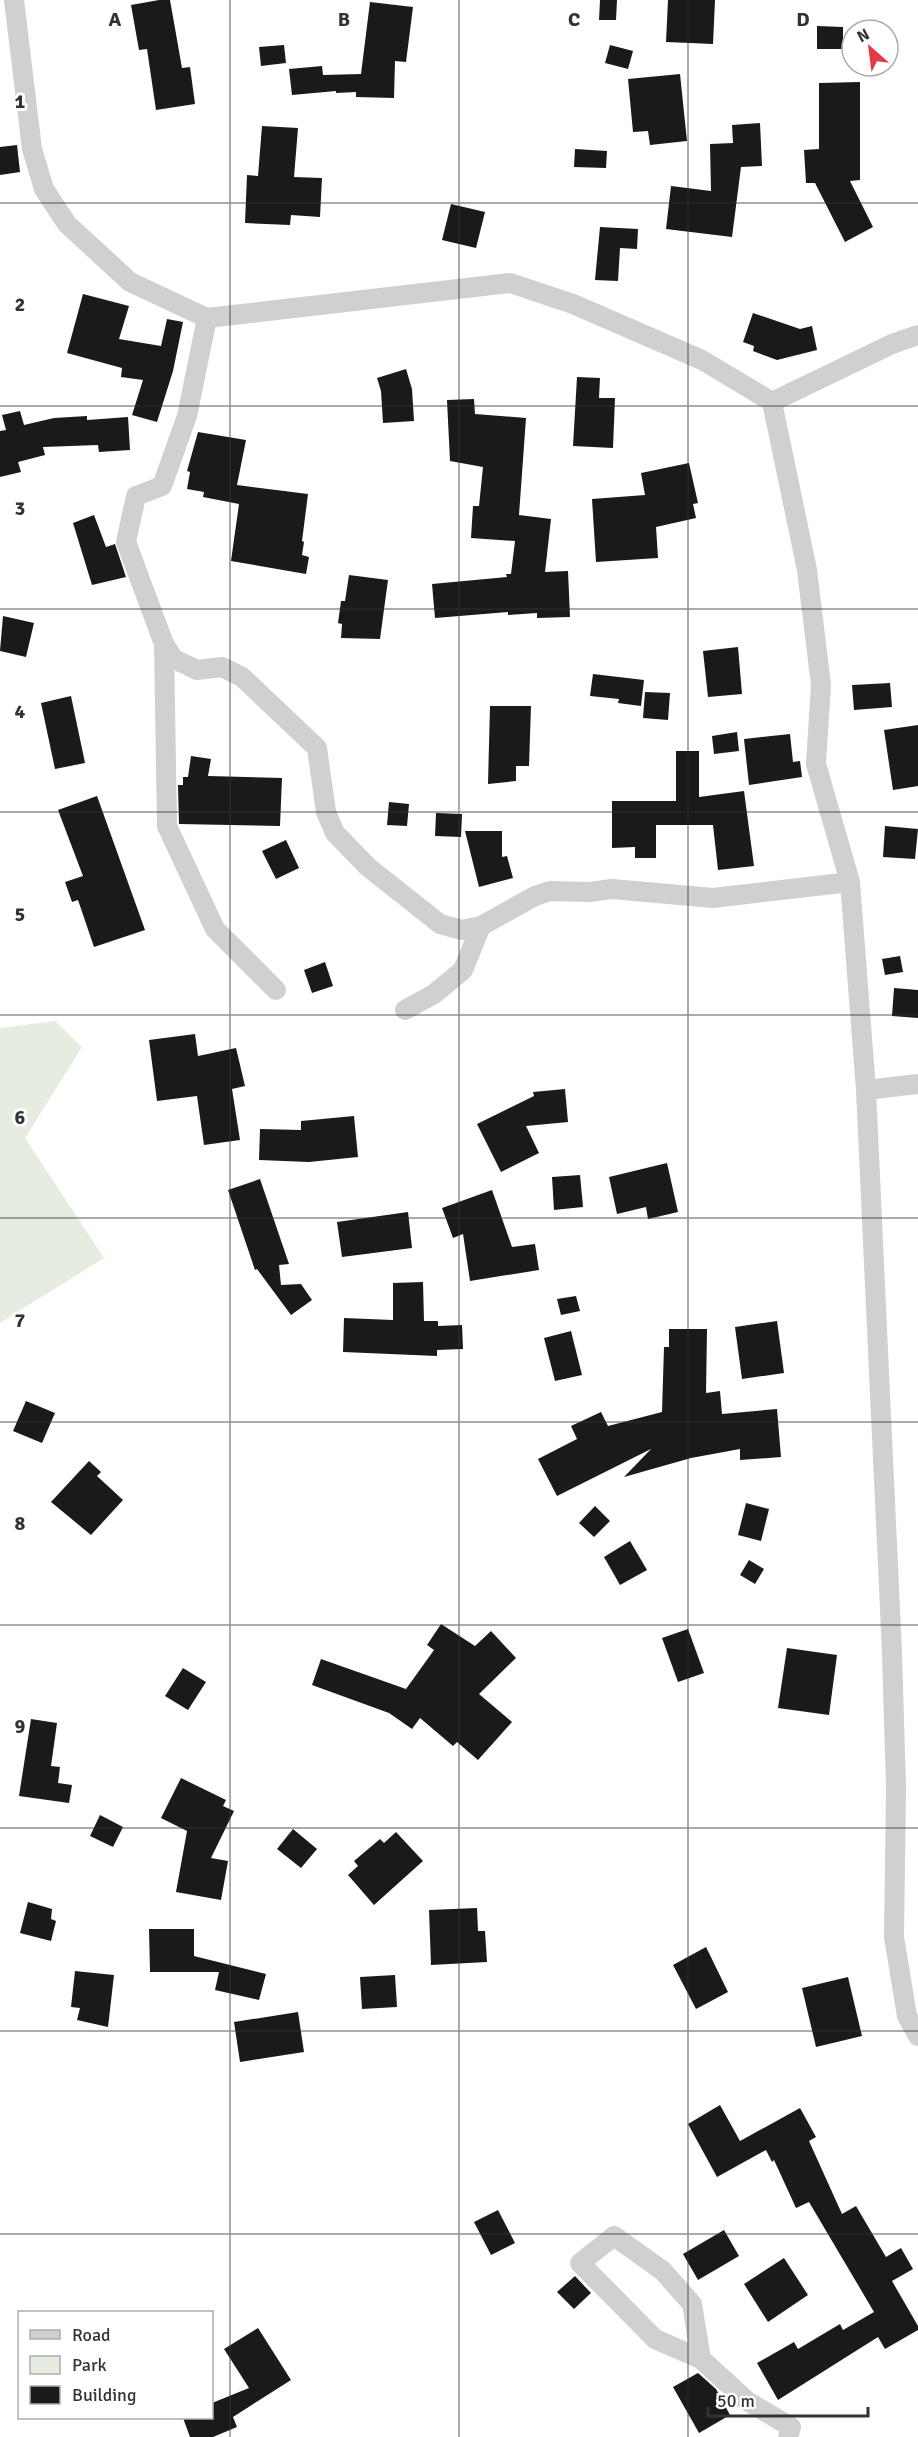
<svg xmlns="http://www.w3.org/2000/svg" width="918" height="2437" font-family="Signika,sans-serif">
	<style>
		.green { fill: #e6ecdf }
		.building { fill: #1a1a1a }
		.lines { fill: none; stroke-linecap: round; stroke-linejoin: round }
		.street { stroke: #d0d0d0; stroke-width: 20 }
		.grid { fill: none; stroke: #333; stroke-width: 1.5; stroke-opacity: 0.55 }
		.grid-label { font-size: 20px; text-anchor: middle; font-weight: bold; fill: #333; stroke: #fff; stroke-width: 6; stroke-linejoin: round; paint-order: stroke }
	</style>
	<rect width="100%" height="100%" fill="#fff"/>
	<polygon class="green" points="55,1021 82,1047 25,1138 104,1258 0,1323 0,1028"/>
	<g class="building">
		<polygon points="159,0 170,0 182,68 190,67 195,104 156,110 147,49 139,50 131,5"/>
		<polygon points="600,0 617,0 616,20 599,20"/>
		<polygon points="668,0 715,0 713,44 666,42"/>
		<polygon points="370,2 413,7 406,62 395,61 394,98 356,97 356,92 336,93 336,91 292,95 289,69 322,66 323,75 361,74"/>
		<polygon points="817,26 843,27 843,49 817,49"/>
		<polygon points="284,45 286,63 261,66 259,47"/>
		<polygon points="610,45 633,51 628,69 605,63"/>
		<polygon points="680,74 687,141 650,145 648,131 633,132 628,79"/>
		<polygon points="860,82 860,180 850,181 873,227 845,242 815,183 806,183 804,150 819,149 819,83"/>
		<polygon points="760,123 762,166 741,167 732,237 666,229 671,186 711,191 710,144 733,143 732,125"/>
		<polygon points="262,126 298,128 294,177 322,178 320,217 291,215 290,225 245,223 247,175 258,176"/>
		<polygon points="17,145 20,172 0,175 0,147"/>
		<polygon points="575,149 607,151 606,168 574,167"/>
		<polygon points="451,204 485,212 476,248 442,240"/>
		<polygon points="600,227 638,229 637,249 620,248 618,281 595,280"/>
		<polygon points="83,294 129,306 119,339 161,346 167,319 183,322 173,371 157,422 132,415 143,380 121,377 122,368 67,353"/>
		<polygon points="753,313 800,329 812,326 817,350 777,360 753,351 754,346 743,342"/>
		<polygon points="406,369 412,389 414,421 383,423 381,391 377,378"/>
		<polygon points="577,377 600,378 599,398 615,398 613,448 573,446"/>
		<polygon points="474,399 475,414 526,418 519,515 551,519 545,572 568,571 570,617 537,618 537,613 508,615 508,612 435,618 432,584 507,577 506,574 511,574 515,541 471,538 473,506 479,506 483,467 450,461 447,400"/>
		<polygon points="20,411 24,425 54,418 87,416 87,420 128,417 130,450 99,452 98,445 43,447 45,455 18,462 21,472 0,477 0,431 6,430 2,415"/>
		<polygon points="198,432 246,440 237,485 308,494 302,541 304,542 302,555 309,557 306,574 231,561 239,504 203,497 204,492 187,489 190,472 187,471"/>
		<polygon points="689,463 698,503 693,504 696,518 656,527 658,558 596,562 592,499 645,495 641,473"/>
		<polygon points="94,515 106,547 115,544 126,577 92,585 73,523"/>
		<polygon points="349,575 388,580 380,639 341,638 342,624 338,623 341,601 345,601"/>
		<polygon points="3,616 34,623 26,657 0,651"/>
		<polygon points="738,647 742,694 708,697 703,651"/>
		<polygon points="593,674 644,680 641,706 618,703 619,699 590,696"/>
		<polygon points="890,683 892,707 854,710 852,685"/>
		<polygon points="645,692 670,693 668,720 643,718"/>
		<polygon points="71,696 85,763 55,769 41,703"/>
		<polygon points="490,706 531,706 529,766 516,766 516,781 488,784"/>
		<polygon points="918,725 918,786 893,790 884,730"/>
		<polygon points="737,732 739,751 714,754 712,736"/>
		<polygon points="790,734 793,762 800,761 802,777 749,785 744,739"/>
		<polygon points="676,751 699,751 699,797 744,791 754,866 718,870 713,825 656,825 656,858 635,858 635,847 612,848 612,801 676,801"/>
		<polygon points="191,756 211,759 208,776 282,778 280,826 179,824 178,785 183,785 183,777 188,777"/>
		<polygon points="97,796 145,930 94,947 78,900 72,902 65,882 83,876 58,810"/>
		<polygon points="389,802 409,804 407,826 387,825"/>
		<polygon points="436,813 462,814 461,837 435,836"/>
		<polygon points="885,826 918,829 915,859 883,857"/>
		<polygon points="465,831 502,831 502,857 507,856 513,878 479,887"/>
		<polygon points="286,840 299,868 276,879 262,851"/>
		<polygon points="900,956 903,972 885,975 882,959"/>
		<polygon points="325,962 333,986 312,993 304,970"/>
		<polygon points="894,988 918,990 918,1018 892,1016"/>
		<polygon points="195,1034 198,1056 236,1048 245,1086 232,1089 240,1140 204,1145 197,1096 157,1101 149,1040"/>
		<polygon points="565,1089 568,1122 526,1126 539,1153 501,1172 477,1124 534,1096 533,1092"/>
		<polygon points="354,1116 358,1157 309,1162 259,1160 260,1129 301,1130 301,1121"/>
		<polygon points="667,1163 678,1212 648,1219 646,1207 617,1214 609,1177"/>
		<polygon points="580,1175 583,1207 554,1210 552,1177"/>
		<polygon points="260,1179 289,1264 279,1265 281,1285 301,1284 312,1300 291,1315 257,1269 255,1270 228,1190"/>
		<polygon points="492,1190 512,1247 535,1244 539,1270 470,1281 463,1234 453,1238 442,1208"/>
		<polygon points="408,1212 412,1248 342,1257 337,1222"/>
		<polygon points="423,1282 424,1321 438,1321 438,1326 462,1325 463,1349 437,1350 437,1356 343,1352 344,1318 393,1320 393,1283"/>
		<polygon points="576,1296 580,1311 561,1315 557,1299"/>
		<polygon points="777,1321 784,1373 742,1379 735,1327"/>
		<polygon points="669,1329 707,1329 706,1393 720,1391 722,1414 777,1409 781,1457 740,1460 740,1449 691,1458 624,1477 651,1449 557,1496 538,1459 577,1439 571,1426 601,1412 608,1426 662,1412 664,1347 669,1347"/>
		<polygon points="571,1331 582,1375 555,1381 544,1338"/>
		<polygon points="26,1401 55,1413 42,1443 13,1431"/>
		<polygon points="89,1461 101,1472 97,1476 123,1500 91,1535 51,1502"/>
		<polygon points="746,1503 769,1509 761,1541 738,1535"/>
		<polygon points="595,1506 610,1521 594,1537 579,1523"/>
		<polygon points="630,1541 647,1570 620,1585 604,1557"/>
		<polygon points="749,1560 764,1569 755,1584 740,1575"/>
		<polygon points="441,1624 475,1646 491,1631 516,1658 479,1694 512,1722 478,1760 457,1742 453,1746 420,1718 412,1729 389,1713 312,1685 321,1659 406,1689 434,1650 427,1645"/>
		<polygon points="688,1629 704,1673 678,1682 662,1638"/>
		<polygon points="787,1648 837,1655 829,1715 778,1708"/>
		<polygon points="183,1668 206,1682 188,1710 165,1696"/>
		<polygon points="31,1719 57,1723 51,1766 60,1767 58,1783 72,1785 69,1803 19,1796"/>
		<polygon points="181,1778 226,1800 223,1806 234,1811 211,1858 228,1861 221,1900 176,1892 187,1831 161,1818"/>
		<polygon points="100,1815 123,1827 113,1847 90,1836"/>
		<polygon points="293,1829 317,1849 301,1868 277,1849"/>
		<polygon points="396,1832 423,1861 374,1905 348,1875 358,1866 354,1861 380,1839 384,1843"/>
		<polygon points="28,1902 52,1909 51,1919 56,1921 51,1941 20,1933"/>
		<polygon points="477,1908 478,1931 485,1931 487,1962 431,1965 429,1910"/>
		<polygon points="149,1929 194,1929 194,1956 266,1974 259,2000 215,1990 219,1972 150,1972"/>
		<polygon points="706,1947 728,1992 696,2009 673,1965"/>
		<polygon points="75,1971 114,1975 108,2027 77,2020 80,2008 71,2007"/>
		<polygon points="395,1975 397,2007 362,2009 360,1977"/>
		<polygon points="848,1977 862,2036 816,2047 802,1988"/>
		<polygon points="298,2012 304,2052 240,2062 234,2022"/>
		<polygon points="720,2105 740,2141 800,2108 816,2137 809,2141 842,2214 856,2206 886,2257 901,2248 913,2269 892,2281 918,2326 918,2330 885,2349 878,2337 778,2400 757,2363 794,2342 798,2349 840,2324 843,2330 874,2312 809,2202 796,2208 774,2160 772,2162 766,2150 717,2177 688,2124"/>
		<polygon points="498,2210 515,2243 491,2255 474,2222"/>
		<polygon points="724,2230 739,2256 698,2280 683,2254"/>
		<polygon points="784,2258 808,2295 768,2322 744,2284"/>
		<polygon points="575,2276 591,2293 574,2309 557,2292"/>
		<polygon points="258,2328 291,2380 233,2417 237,2427 213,2437 190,2437 183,2418 212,2418 212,2403 249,2388 224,2349"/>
		<polygon points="698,2373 716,2389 730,2415 699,2433 673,2387"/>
	</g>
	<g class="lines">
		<g class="street">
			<polyline points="14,0 32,149 44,189 67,224 130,282 207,318 510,283 573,304 702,360 772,402 807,570 821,685 816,764 850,882 866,1090 892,1653 896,1787 894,1937 907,2016 918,2036"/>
			<polyline points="207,318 187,416 162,486 136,496 126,542 164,644 174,659 197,670 222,667 242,677 317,748 326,812 335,833 368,867 440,924 462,930 481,926 535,896 550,891 589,892 612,889 713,898 850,882"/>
			<polyline points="772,402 892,344 918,335"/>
			<polyline points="164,644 167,826 215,929 276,990"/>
			<polyline points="405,1010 434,994 463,970 481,926"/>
			<polyline points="866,1090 918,1084"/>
			<polyline points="701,2359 692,2304 663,2271 614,2236 580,2263 655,2339 701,2359 747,2401 791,2427 788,2437"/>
		</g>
	</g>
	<path class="grid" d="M230 0V2437M459 0V2437M688 0V2437M0 203H918M0 406H918M0 609H918M0 812H918M0 1015H918M0 1218H918M0 1422H918M0 1625H918M0 1828H918M0 2031H918M0 2234H918"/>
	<g class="grid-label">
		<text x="115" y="26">A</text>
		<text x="344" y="26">B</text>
		<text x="574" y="26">C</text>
		<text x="803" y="26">D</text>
		<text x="20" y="108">1</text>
		<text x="20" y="311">2</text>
		<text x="20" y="515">3</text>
		<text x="20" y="718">4</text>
		<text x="20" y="921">5</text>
		<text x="20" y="1124">6</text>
		<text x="20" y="1327">7</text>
		<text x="20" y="1530">8</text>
		<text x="20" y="1733">9</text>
	</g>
	<rect x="18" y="2311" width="195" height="108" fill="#ffffff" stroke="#adadad" stroke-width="1.5"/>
	<rect x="30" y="2330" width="30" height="9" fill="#d0d0d0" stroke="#adadad" stroke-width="1.5"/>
	<text x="72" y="2341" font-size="18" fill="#333333">Road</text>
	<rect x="30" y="2356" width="30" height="18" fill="#e6ecdf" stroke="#adadad" stroke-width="1.5"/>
	<text x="72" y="2371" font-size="18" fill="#333333">Park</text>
	<rect x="30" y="2386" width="30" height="18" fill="#1a1a1a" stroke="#adadad" stroke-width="1.5"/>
	<text x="72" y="2401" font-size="18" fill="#333333">Building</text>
	<g transform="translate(870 48) rotate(332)"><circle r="28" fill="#ffffff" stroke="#adadad" stroke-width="1.5"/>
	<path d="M0-4.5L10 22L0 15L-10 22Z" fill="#e63946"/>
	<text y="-9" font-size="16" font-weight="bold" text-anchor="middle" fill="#333333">N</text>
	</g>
	<path d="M708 2407v9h160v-9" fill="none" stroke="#333333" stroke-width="3"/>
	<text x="717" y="2407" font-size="18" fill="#333333" stroke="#ffffff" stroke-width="4.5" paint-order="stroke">50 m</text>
</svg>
